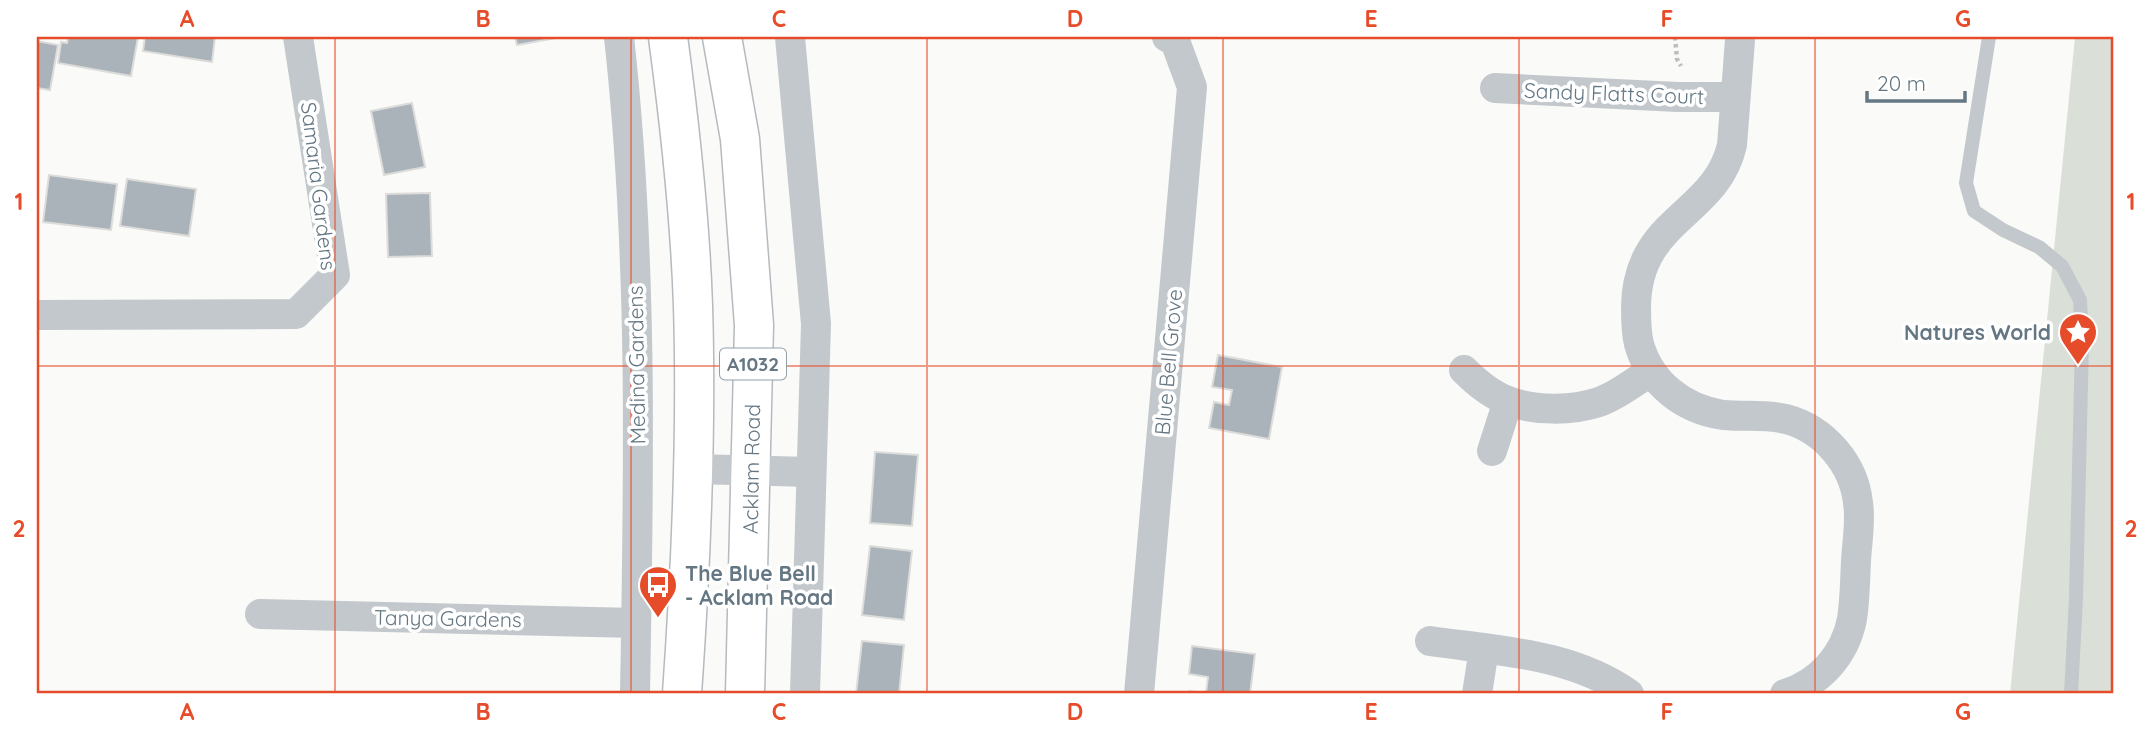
<svg xmlns="http://www.w3.org/2000/svg" width="2150" height="731" font-family="Quicksand,sans-serif">
	<style>
		.green { fill: #dadfd7 }
		.building { fill: #aab3b9; stroke: #dcdcda; stroke-width: 2 }
		.lines { fill: none; stroke-linecap: round; stroke-linejoin: round }
		.primary-casing { stroke: #b4babe; stroke-width: 41 }
		.path { stroke: #bbbfc2; stroke-width: 4.5; stroke-dasharray: 3.5 3.5; stroke-linecap: butt }
		.service { stroke: #c3c8cc; stroke-width: 14 }
		.minor { stroke: #c3c8cc; stroke-width: 30 }
		.primary { stroke: #fff; stroke-width: 38 }
		.grid { fill: none; stroke: #e74c2a; stroke-width: 2; stroke-opacity: 0.55 }
		.labels { text-anchor: middle; dominant-baseline: central; stroke-width: 7; stroke-linejoin: round; paint-order: stroke }
		.shield { fill: #fff; stroke: #92a0a8; stroke-width: 2 }
		.shield-label { font-size: 19px; font-weight: bold; fill: #647783 }
		.street-label { font-size: 21px; fill: #647783; stroke: #fff }
		.poi-label { font-size: 21px; font-weight: bold; fill: #647783; stroke: #fff; text-anchor: end }
		.neatline { fill: none; stroke: #e74c2a; stroke-width: 2.5 }
		.grid-label { font-size: 23px; text-anchor: middle; font-weight: bold; fill: #e74c2a }
	</style>
	<rect width="100%" height="100%" fill="#fafaf8"/>
	<polygon class="green" points="2075,37 2113,37 2113,694 2010,694"/>
	<g class="building">
		<polygon points="68,37 138,37 131,76 58,63 61,42 67,43"/>
		<polygon points="145,37 215,37 212,62 143,51"/>
		<polygon points="515,37 561,37 517,45"/>
		<polygon points="37,41 58,45 50,90 37,88"/>
		<polygon points="412,103 425,167 384,175 371,111"/>
		<polygon points="49,175 117,184 111,230 43,222"/>
		<polygon points="127,179 196,189 189,236 120,226"/>
		<polygon points="430,193 432,256 388,257 386,194"/>
		<polygon points="1218,355 1282,367 1269,439 1209,428 1214,402 1229,405 1232,390 1212,387"/>
		<polygon points="875,452 918,455 912,526 870,523"/>
		<polygon points="870,546 912,551 904,620 862,615"/>
		<polygon points="862,641 904,645 899,694 856,694"/>
		<polygon points="1192,646 1255,654 1250,694 1188,694 1189,691 1206,693 1208,677 1189,674"/>
	</g>
	<g class="lines">
		<defs>
			<g id="primary">
				<path d="M668 37C680 126 690 216 693 306 697 435 691 566 682 694"/>
				<polyline points="722,37 740,139 754,325 745,694"/>
			</g>
		</defs>
		<use href="#primary" class="primary-casing"/>
		<polyline class="path" points="1675,37 1677,59 1681,66"/>
		<polyline class="service" points="1989,37 1966,183 1974,211 2003,230 2039,247 2062,266 2080,300 2082,342 2076,598 2071,694"/>
		<g class="minor">
			<path d="M619 37C643 254 639 475 635 694"/>
			<polyline points="790,37 816,324 805,694"/>
			<path d="M1740 40 1732 145C1716 216 1636 218 1636 308 1636 320 1636 332 1639 344 1650 383 1683 409 1723 415 1744 417 1766 414 1786 419 1824 429 1854 464 1858 503 1861 521 1857 542 1856 561 1855 580 1855 600 1852 619 1845 655 1820 683 1785 694"/>
			<polyline points="1495,88 1678,97 1734,97"/>
			<polyline points="37,315 296,314 335,275 298,37"/>
			<path d="M1464 370C1476 382 1492 395 1508 401 1535 411 1572 411 1599 402 1617 396 1634 382 1650 372"/>
			<polyline points="1492,451 1508,401"/>
			<polyline points="692,469 811,472"/>
			<polyline points="260,614 636,623"/>
			<path d="M1430 641C1498 651 1571 653 1629 694"/>
			<polyline points="1139,694 1192,87 1175,41 1167,37"/>
			<polyline points="1477,694 1484,649"/>
		</g>
		<use href="#primary" class="primary"/>
	</g>
	<path class="grid" d="M335 37V694M631 37V694M927 37V694M1223 37V694M1519 37V694M1815 37V694M37 366H2113"/>
	<defs>
		<symbol id="sight-pin" viewBox="-11 -11 22 30"><path d="M0 17L-7.5 6A9.5 9.5 0 1 1 7.5 6Z" fill="#e74c2a" stroke="#fff"/><path d="M0-6L1.8-2.2L6-1.7L2.9 1.2L3.7 5.4L0 3.3L-3.7 5.4L-2.9 1.2L-6-1.7L-1.8-2.2Z" fill="#fff"/></symbol>
		<symbol id="bus-pin" viewBox="-11 -11 22 30"><path d="M0 17L-7.5 6A9.5 9.5 0 1 1 7.5 6Z" fill="#e74c2a" stroke="#fff"/><path d="M-5-6H5V4H4V6H2V4H-2V6H-4V4H-5ZM-3.5-4V0h7V-4ZM-3.5 1.2v1.5H-2V1.2ZM2 1.2v1.5H3.5V1.2Z" fill="#fff"/></symbol>
	</defs>
	<g fill-rule="evenodd">
		<use href="#sight-pin" x="2056" y="310" width="44" height="60"/>
		<use href="#bus-pin" x="636" y="563" width="44" height="60"/>
	</g>
	<g class="labels">
		<rect class="shield" x="720" y="348.5" width="66" height="31" rx="5"/>
		<g class="shield-label">
			<text x="753" y="364">A1032</text>
		</g>
		<g class="street-label">
			<text transform="translate(1614 93) rotate(2)">Sandy Flatts Court</text>
			<text transform="translate(319 186) rotate(83)">Samaria Gardens</text>
			<text transform="translate(1168 362) rotate(-85)">Blue Bell Grove</text>
			<text transform="translate(636 365) rotate(-91)">Medina Gardens</text>
			<text transform="translate(751 469) rotate(-89)">Acklam Road</text>
			<text transform="translate(448 618) rotate(1)">Tanya Gardens</text>
		</g>
		<g class="poi-label">
			<text x="2051" y="332">Natures World</text>
			<text x="685" y="573" text-anchor="start">The Blue Bell<tspan x="685" dy="24">- Acklam Road</tspan></text>
		</g>
	</g>
	<rect width="2150" height="731" fill="none" stroke="#ffffff" stroke-width="77"/>
	<path d="M1867 91v10h98v-10" fill="none" stroke="#647783" stroke-width="3.5"/>
	<text x="1877" y="91" font-size="21" fill="#647783" stroke="#ffffff" stroke-width="5" paint-order="stroke">20 m</text>
	<rect x="38" y="38" width="2074" height="654" class="neatline"/>
	<g class="grid-label">
		<text x="187" y="27">A</text>
		<text x="483" y="27">B</text>
		<text x="779" y="27">C</text>
		<text x="1075" y="27">D</text>
		<text x="1371" y="27">E</text>
		<text x="1667" y="27">F</text>
		<text x="1963" y="27">G</text>
		<text x="19" y="210">1</text>
		<text x="2131" y="210">1</text>
		<text x="19" y="537">2</text>
		<text x="2131" y="537">2</text>
		<text x="187" y="720">A</text>
		<text x="483" y="720">B</text>
		<text x="779" y="720">C</text>
		<text x="1075" y="720">D</text>
		<text x="1371" y="720">E</text>
		<text x="1667" y="720">F</text>
		<text x="1963" y="720">G</text>
	</g>
</svg>
